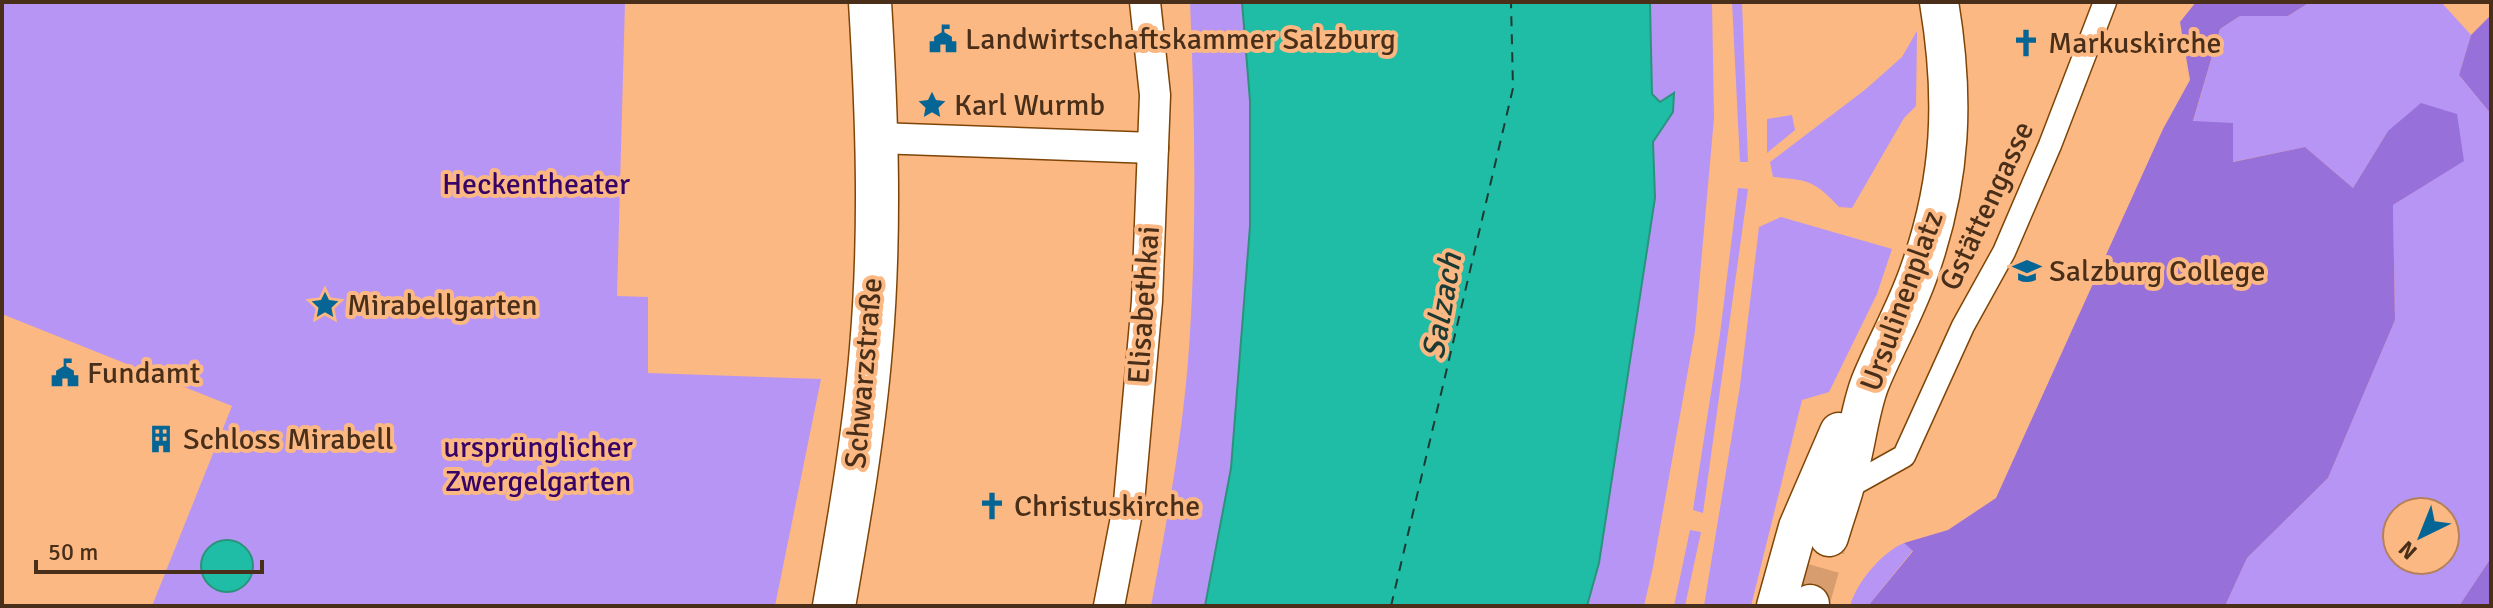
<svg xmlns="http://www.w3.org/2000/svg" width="2493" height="608" font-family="Signika,sans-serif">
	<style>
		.green { fill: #b795f4; fill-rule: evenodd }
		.forest { fill: #9870d9 }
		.water { fill: #1fbda6; stroke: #2c927c; stroke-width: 2 }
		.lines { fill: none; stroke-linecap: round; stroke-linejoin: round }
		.ferry { stroke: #1c3a34; stroke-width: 2; stroke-dasharray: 10 8; stroke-linecap: butt }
		.tertiary-tunnel { stroke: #d79d6e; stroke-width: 38; stroke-dasharray: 38 19; stroke-linecap: butt }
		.pedestrian-casing { stroke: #7e4506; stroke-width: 25 }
		.minor-casing { stroke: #7e4506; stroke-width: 33 }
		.tertiary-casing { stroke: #7e4506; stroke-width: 41 }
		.secondary-casing { stroke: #7e4506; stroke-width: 45 }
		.pedestrian { stroke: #fff; stroke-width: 22 }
		.minor { stroke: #fff; stroke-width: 30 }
		.tertiary { stroke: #fff; stroke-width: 38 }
		.secondary { stroke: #fff; stroke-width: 42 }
		.labels { text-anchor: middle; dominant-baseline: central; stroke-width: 8; stroke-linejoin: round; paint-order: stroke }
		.poi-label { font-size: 30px; fill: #492f19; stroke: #fbb883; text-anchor: start }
		.park-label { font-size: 30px; fill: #380367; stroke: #fbb883 }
		.street-label { font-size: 30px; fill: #492f19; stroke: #fbb883 }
		.water-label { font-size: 32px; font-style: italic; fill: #1c3a34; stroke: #fbb883 }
	</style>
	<rect width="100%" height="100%" fill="#fbb883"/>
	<g class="green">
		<polygon points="2,2 625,2 617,296 648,297 648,373 821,379 775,606 152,606 232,406 2,314"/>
		<path d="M1190 2H1242L1250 101V226L1231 468 1205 606H1151C1167 521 1183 434 1189 348 1197 233 1195 117 1190 2Z"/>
		<polygon points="1650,2 1712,2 1714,118 1695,331 1653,567 1644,606 1587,606 1599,562 1655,198 1653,142 1673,112 1674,94 1660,102 1652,95"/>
		<polygon points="1732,2 1742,2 1748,162 1740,162"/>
		<path d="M2310 2H2441L2471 35 2459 75 2491 114V558L2459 606H2225L2247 558 2328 478 2395 320 2393 205 2463 161 2388 131 2353 188 2305 147 2232 162 2193 122 2220 29 2240 16H2288ZM2397 512H2445V560H2397Z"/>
		<path d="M1917 31 1916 106 1904 118 1852 208 1839 207C1814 180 1808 180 1773 177L1770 162 1866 89 1902 57Z"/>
		<polygon points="1792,115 1795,130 1767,153 1767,119"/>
		<polygon points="1738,188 1748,189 1703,513 1693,510 1720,334"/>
		<polygon points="1781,217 1892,249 1877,294 1829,392 1802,400 1751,606 1704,606 1740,386 1759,227"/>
		<polygon points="1690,530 1701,532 1685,606 1674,606"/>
		<path d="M1904 543 1913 550 1868 606H1850C1856 583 1882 552 1904 543Z"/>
	</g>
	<g class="forest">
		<polygon points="2196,2 2310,2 2288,16 2240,16 2220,29 2193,121 2233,123 2233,162 2305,147 2353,188 2388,131 2421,103 2457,114 2464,161 2393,205 2395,320 2328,478 2247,558 2225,606 1868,606 1913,551 1904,543 1948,530 1996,498 2163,129 2190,80 2180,22"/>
		<polygon points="2491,15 2491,114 2459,75 2471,35"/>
		<polygon points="2491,558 2491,606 2459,606"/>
	</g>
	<g class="water">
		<polygon points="1242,2 1650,2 1652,94 1660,102 1674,93 1673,112 1653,142 1655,198 1599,563 1587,606 1205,606 1231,468 1250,226 1250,101"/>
		<circle cx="227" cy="566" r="26"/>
	</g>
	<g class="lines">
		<polyline class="ferry" points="1391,606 1513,88 1511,2"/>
		<polyline class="tertiary-tunnel" points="1810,604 1829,537"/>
		<defs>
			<polyline id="pedestrian" points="1843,490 1904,456 1963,326 2004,252 2050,145 2105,2"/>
			<g id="minor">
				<polyline points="877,138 1153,148"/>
				<polyline points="1109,606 1129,502 1147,301 1155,95 1145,2"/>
			</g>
			<g id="tertiary">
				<path d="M1829 537C1836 513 1845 490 1850 466 1857 439 1860 409 1870 383 1885 346 1906 310 1919 272 1952 179 1955 98 1939 2"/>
				<polyline points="1776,606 1798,527 1839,432"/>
				<polyline points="1810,606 1810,604"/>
			</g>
			<path id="secondary" d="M834 606C849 520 864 434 871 348 881 232 877 117 870 2"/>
		</defs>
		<use href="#pedestrian" class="pedestrian-casing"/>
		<use href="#minor" class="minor-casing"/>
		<use href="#tertiary" class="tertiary-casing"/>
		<use href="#secondary" class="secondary-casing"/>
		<use href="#pedestrian" class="pedestrian"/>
		<use href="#minor" class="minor"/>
		<use href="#tertiary" class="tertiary"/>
		<use href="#secondary" class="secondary"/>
	</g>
	<defs>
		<symbol id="civic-bare" viewBox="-9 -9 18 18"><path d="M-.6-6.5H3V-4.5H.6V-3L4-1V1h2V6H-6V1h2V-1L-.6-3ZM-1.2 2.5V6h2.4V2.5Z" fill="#056595" stroke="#fbb883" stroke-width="2.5" paint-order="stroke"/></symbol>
		<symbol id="church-bare" viewBox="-9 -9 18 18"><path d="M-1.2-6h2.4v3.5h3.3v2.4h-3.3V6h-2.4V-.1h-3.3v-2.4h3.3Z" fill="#056595" stroke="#fbb883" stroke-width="2.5" paint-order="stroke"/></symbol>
		<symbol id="sight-bare" viewBox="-9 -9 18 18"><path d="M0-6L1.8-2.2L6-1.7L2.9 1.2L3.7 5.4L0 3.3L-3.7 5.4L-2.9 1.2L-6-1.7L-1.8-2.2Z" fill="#056595" stroke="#fbb883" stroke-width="2.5" paint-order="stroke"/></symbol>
		<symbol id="university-bare" viewBox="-9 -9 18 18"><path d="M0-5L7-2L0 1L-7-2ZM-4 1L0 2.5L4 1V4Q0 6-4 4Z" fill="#056595" stroke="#fbb883" stroke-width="2.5" paint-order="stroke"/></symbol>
		<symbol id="building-bare" viewBox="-9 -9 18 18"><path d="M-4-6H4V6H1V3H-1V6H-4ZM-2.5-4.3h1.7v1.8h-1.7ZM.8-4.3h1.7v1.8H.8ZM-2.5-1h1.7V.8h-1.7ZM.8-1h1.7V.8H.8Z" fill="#056595" stroke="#fbb883" stroke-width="2.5" paint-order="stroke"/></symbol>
	</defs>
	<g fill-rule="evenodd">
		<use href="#civic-bare" x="923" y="19" width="40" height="40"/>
		<use href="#church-bare" x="2006" y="23" width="40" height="40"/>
		<use href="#sight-bare" x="912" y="85" width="40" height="40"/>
		<use href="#university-bare" x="2007" y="251" width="40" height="40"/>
		<use href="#sight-bare" x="305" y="285" width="40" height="40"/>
		<use href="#civic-bare" x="45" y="353" width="40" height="40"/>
		<use href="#building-bare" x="141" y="419" width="40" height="40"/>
		<use href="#church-bare" x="972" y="486" width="40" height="40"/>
	</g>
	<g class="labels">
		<g class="poi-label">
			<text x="965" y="39">Landwirtschaftskammer Salzburg</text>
			<text x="2048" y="43">Markuskirche</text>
			<text x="954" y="105">Karl Wurmb</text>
			<text x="2049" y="271">Salzburg College</text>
			<text x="347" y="305">Mirabellgarten</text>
			<text x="87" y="373">Fundamt</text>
			<text x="183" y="439">Schloss Mirabell</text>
			<text x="1014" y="506">Christuskirche</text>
		</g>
		<g class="park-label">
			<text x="536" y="184">Heckentheater</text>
			<text x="538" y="447">ursprünglicher<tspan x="538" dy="34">Zwergelgarten</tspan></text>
		</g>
		<g class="street-label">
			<text transform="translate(1987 206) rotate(-65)">Gstättengasse</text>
			<text transform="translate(1902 301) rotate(-70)">Ursulinenplatz</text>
			<text transform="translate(1144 305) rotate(-86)">Elisabethkai</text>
			<text transform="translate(864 373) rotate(-85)">Schwarzstraße</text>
		</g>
		<g class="water-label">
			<text transform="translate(1442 306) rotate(-80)">Salzach</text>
		</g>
	</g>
	<rect width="2493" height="608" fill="none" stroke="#492f19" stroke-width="8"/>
	<g transform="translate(2421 536) rotate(223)"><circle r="38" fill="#fbb883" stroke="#b48159" stroke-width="2"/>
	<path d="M0-6L14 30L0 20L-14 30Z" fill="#056595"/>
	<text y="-12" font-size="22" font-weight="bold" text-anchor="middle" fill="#492f19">N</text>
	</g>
	<path d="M36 560v12h226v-12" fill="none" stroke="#492f19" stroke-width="4"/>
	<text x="48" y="560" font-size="24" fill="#492f19" stroke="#fbb883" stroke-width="6" paint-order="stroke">50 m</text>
</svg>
